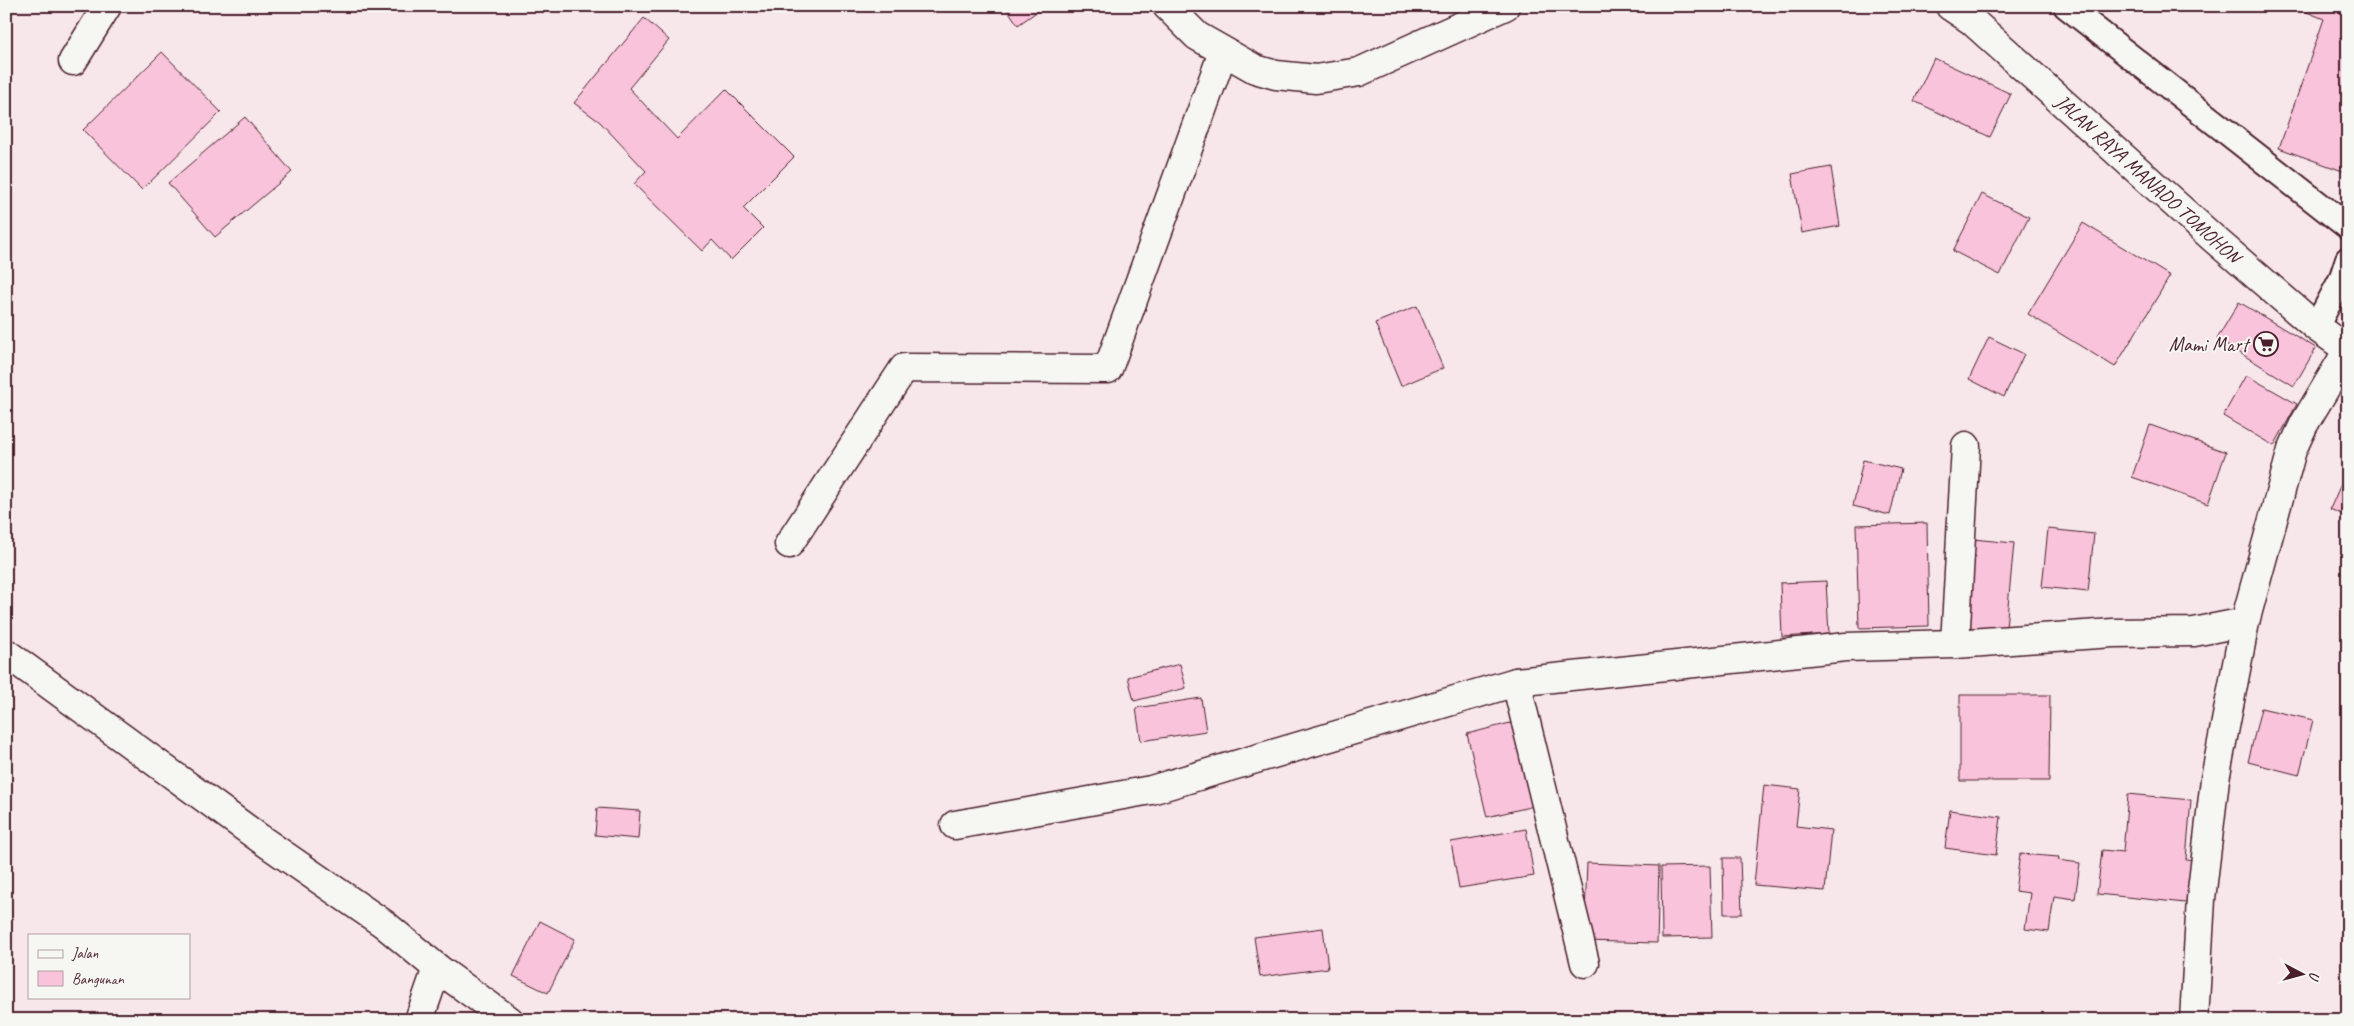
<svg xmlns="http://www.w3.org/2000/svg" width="2354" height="1026" font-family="Caveat,sans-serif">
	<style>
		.building { fill: #f9c3dc; stroke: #4a1f2b }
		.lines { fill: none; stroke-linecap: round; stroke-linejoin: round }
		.lane-casing { stroke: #4a1f2b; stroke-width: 28 }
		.street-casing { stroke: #4a1f2b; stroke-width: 31 }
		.highway-casing { stroke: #4a1f2b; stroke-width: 31 }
		.lane { stroke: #f6f6f2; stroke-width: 24 }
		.street { stroke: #f6f6f2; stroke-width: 28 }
		.highway { stroke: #f6f6f2; stroke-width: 28 }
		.labels { text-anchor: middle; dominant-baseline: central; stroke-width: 4; stroke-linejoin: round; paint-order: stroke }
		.street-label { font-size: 20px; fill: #4a1f2b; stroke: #f6f6f2 }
		.poi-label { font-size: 20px; fill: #4a1f2b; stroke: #f6f6f2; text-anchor: end }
	</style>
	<rect width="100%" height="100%" fill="#f7e7eb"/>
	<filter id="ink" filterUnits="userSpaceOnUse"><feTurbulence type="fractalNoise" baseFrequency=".02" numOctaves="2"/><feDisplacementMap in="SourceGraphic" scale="10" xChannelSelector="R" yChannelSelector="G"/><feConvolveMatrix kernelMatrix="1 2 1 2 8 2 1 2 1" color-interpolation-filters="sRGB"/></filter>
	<g filter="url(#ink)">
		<g class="building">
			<polygon points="1005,6 1045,6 1018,25"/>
			<polygon points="2292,6 2348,6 2348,173 2279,148 2324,19"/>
			<polygon points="644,18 669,40 629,88 677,139 726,89 794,157 743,208 763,228 731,260 712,240 702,251 634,184 646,171 600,122 574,103"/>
			<polygon points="162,52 221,112 142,190 83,130"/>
			<polygon points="1934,58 2011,94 1990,137 1914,101"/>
			<polygon points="245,117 292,172 215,237 168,183"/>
			<polygon points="1831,167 1840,226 1802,233 1792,174"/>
			<polygon points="1982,194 2029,217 2000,275 1953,251"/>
			<polygon points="2083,223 2170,276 2115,367 2028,314"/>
			<polygon points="2239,302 2316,348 2294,386 2217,339"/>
			<polygon points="1417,306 1443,368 1401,386 1375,323"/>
			<polygon points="1989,337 2024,354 2004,397 1969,379"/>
			<polygon points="2246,375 2297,404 2274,446 2223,416"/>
			<polygon points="2150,425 2226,452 2208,504 2132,477"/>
			<polygon points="1863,460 1901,469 1890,515 1853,506"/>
			<polygon points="2348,468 2348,517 2330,509"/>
			<polygon points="1927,523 1929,626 1859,628 1856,525"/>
			<polygon points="2048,529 2094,534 2088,592 2042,587"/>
			<polygon points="1973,539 2014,543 2005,638 1965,634"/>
			<polygon points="1826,581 1829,634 1782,637 1780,583"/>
			<polygon points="1180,664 1186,688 1134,701 1128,677"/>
			<polygon points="1960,695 2050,695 2049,781 1960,781"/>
			<polygon points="1201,698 1206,731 1141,741 1136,708"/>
			<polygon points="2261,708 2313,720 2299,775 2248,762"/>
			<polygon points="1514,722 1534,806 1487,817 1467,734"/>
			<polygon points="1764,785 1800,789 1796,826 1831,830 1825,891 1754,885"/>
			<polygon points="2128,794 2191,800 2186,859 2200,861 2195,904 2097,894 2102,850 2123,852"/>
			<polygon points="597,808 640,811 638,839 595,835"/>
			<polygon points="1950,810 2001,817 1996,855 1945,848"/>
			<polygon points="1526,829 1534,876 1459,888 1451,842"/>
			<polygon points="2020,854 2059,857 2058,860 2080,863 2075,899 2054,896 2049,932 2025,929 2030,893 2015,891"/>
			<polygon points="1723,858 1740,858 1742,914 1724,914"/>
			<polygon points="1587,863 1659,866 1657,943 1584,941"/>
			<polygon points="1710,866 1712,937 1662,938 1661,867"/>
			<polygon points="540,921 575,939 548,993 513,976"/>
			<polygon points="1323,928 1328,968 1260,977 1254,937"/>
		</g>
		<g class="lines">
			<defs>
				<g id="lane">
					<polyline points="2066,6 2348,227"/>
					<polyline points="2316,327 2341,280 2348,259"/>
				</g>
				<g id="street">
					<polyline points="73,61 107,6"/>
					<polyline points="789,544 904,368 1108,369 1223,52"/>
					<polyline points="1955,644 1966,446"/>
					<polyline points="6,653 262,840 384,924 437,968 509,1020"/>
					<polyline points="1516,682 1585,963"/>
					<polyline points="955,825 1151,790 1516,682 1846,647 1955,644 2113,633 2194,632 2245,622 2292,450 2304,424 2348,350"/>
					<polyline points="419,1020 437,968"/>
					<polyline points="2194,1020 2201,899 2215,779 2245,622"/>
				</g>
				<g id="highway">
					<polyline points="1167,6 1197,36 1255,69 1276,75 1316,79 1359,72 1505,6"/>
					<polyline points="1950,6 1971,20 2214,239 2316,327 2348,350"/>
				</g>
			</defs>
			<use href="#lane" class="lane-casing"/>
			<use href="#street" class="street-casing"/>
			<use href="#highway" class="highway-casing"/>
			<use href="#lane" class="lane"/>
			<use href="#street" class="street"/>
			<use href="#highway" class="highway"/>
		</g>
	</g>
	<defs>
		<symbol id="supermarket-ring" viewBox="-11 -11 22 22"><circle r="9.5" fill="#f6f6f2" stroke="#4a1f2b" stroke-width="1.5"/><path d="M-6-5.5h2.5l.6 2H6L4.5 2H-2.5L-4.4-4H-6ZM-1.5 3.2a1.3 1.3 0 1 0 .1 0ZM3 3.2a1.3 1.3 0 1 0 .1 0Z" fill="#4a1f2b"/></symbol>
	</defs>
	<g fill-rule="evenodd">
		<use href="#supermarket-ring" x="2252" y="330" width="28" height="28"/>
	</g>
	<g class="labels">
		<g class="street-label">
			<text transform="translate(2148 179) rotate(42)">JALAN RAYA MANADO TOMOHON</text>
		</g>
		<g class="poi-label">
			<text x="2248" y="344">Mami Mart</text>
		</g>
	</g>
	<rect width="2354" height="1026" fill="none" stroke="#f6f6f2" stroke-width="25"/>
	<rect x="12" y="12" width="2329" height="1001" fill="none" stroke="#4a1f2b" stroke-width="2" filter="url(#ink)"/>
	<rect x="28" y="934" width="162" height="65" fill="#f6f6f2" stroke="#b1a0a2"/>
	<rect x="38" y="950" width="25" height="8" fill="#f6f6f2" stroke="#b1a0a2"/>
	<text x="72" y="958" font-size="15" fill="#4a1f2b">Jalan</text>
	<rect x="38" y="971" width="25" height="15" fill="#f9c3dc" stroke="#b1a0a2"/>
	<text x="72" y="984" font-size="15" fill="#4a1f2b">Bangunan</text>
	<g transform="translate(2302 974) rotate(96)" stroke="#f6f6f2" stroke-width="4" paint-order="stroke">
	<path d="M0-4L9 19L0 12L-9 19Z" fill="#4a1f2b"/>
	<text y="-8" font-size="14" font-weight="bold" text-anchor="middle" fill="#4a1f2b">U</text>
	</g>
</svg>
